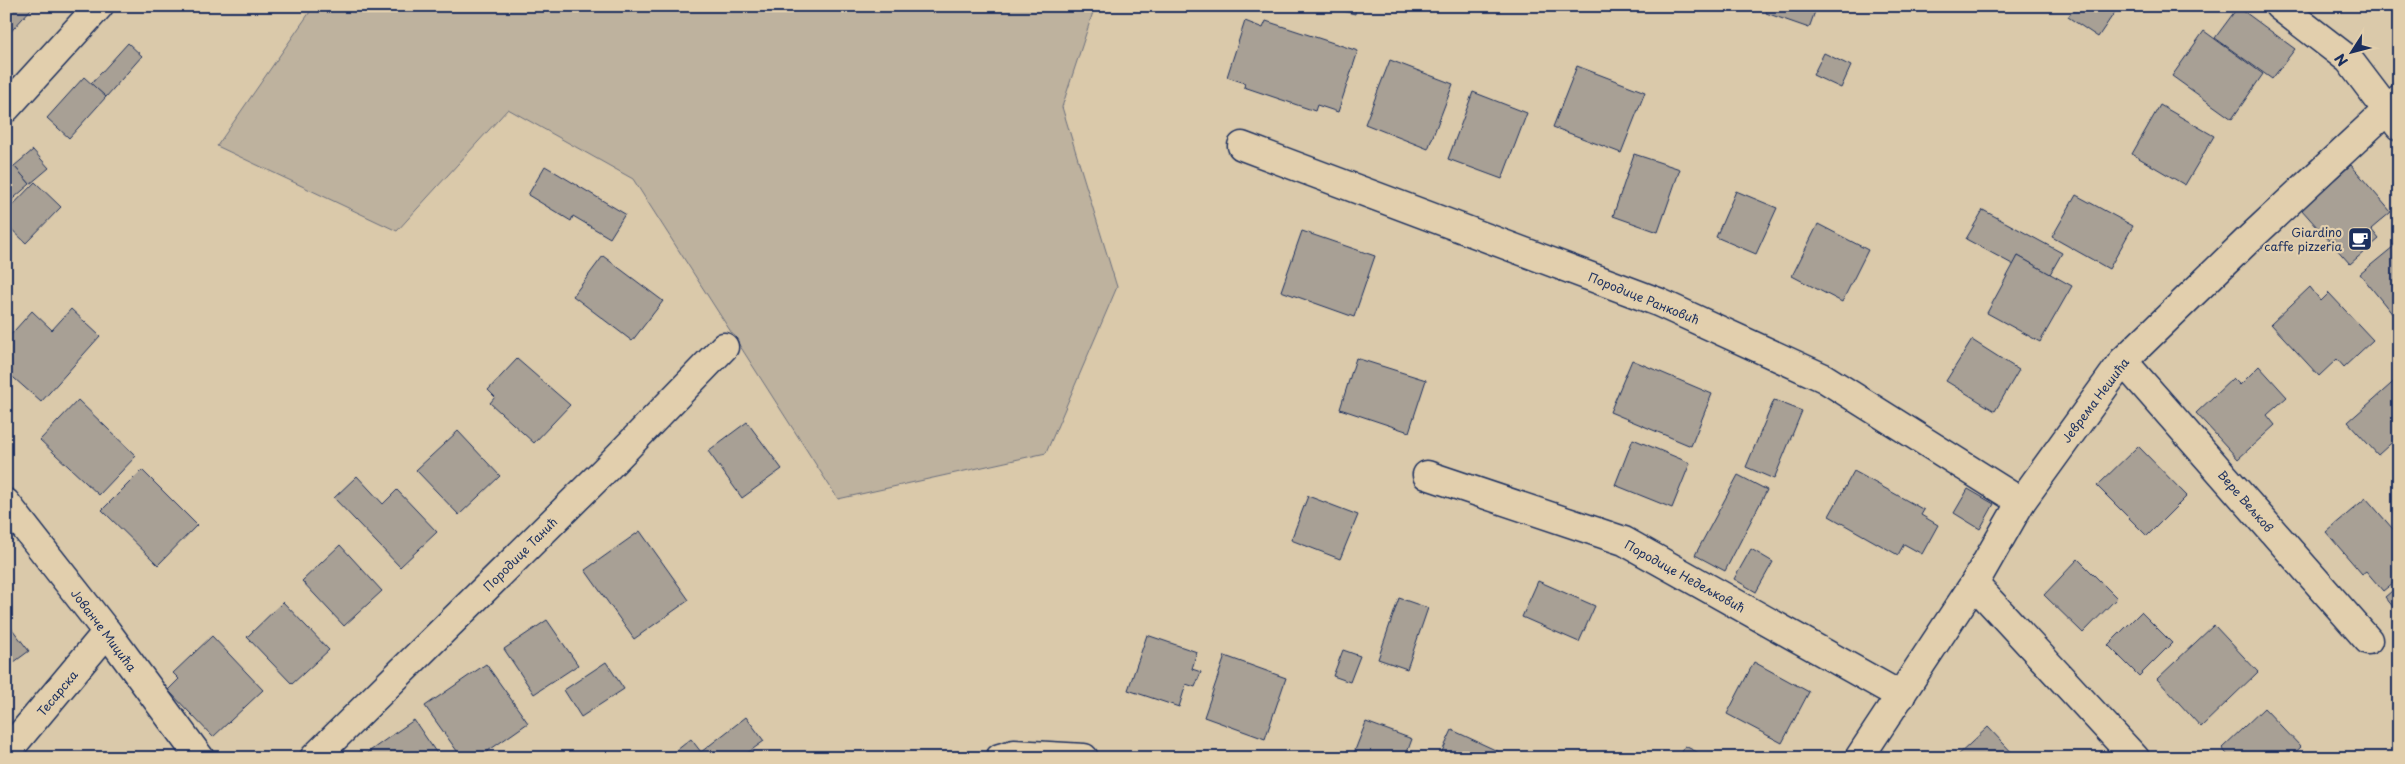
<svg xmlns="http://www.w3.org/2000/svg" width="2405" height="764" font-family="'Playpen Sans',sans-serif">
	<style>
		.green { fill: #beb29e; stroke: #6c707e }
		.building { fill: #a8a095; stroke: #1b2f5e }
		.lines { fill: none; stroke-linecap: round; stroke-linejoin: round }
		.street-casing { stroke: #1b2f5e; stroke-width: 31 }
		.street { stroke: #e2cfad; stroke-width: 28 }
		.labels { text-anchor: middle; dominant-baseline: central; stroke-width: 4.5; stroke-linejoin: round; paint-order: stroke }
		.poi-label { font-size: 12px; fill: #1b2f5e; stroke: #e2cfad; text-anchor: end }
		.street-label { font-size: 12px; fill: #1b2f5e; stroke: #e2cfad }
	</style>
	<rect width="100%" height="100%" fill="#dac9aa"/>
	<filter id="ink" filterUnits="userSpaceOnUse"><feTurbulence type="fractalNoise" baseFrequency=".02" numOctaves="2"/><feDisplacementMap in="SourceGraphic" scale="10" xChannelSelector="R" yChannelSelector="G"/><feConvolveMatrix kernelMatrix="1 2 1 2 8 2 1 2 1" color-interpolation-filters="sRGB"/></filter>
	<g filter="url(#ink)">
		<polygon class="green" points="314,6 1095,6 1062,107 1117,287 1046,453 838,499 633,179 508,109 397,231 217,146"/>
		<g class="building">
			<polygon points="6,6 28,6 31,9 6,37"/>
			<polygon points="1324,6 1363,6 1363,8 1356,7 1355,14"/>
			<polygon points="1768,6 1817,6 1809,28 1766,13"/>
			<polygon points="2070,6 2119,6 2098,37 2068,17 2074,9"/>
			<polygon points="2238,7 2295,49 2272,79 2215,38"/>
			<polygon points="1245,21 1263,28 1266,21 1358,51 1338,112 1317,105 1315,111 1244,87 1245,83 1227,77"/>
			<polygon points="2204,31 2263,74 2232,119 2172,76"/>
			<polygon points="128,43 142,56 106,97 91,84"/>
			<polygon points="1824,53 1851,66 1841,88 1813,75"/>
			<polygon points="1390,60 1453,84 1428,149 1365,124"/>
			<polygon points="1577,66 1645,92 1621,153 1553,127"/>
			<polygon points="84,77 106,97 69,138 47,118"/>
			<polygon points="1473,92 1527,113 1502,179 1448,159"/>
			<polygon points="2160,105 2214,136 2185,185 2132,154"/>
			<polygon points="33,150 49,168 30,184 14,166"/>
			<polygon points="1634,154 1680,169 1658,232 1613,216"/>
			<polygon points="2351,165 2391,212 2371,229 2379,239 2350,264 2301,209"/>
			<polygon points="14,166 30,184 7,204 6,171 8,172"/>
			<polygon points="545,166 625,214 610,238 573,216 571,221 528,195"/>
			<polygon points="35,182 61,207 26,243 6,224 6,212"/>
			<polygon points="1736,191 1777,208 1756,254 1716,237"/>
			<polygon points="2076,195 2133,226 2109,269 2052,237"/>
			<polygon points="1983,210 2062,253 2050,274 2018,256 2014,265 1966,239"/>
			<polygon points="1818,224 1868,250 1842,302 1792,276"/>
			<polygon points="1302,231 1375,256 1354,317 1281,291"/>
			<polygon points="2399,242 2399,311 2394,316 2360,274"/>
			<polygon points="603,256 663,301 632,341 573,296"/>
			<polygon points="2018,256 2072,286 2040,342 1987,313"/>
			<polygon points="2310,287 2321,301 2329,293 2373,340 2344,367 2337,359 2319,376 2271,324"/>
			<polygon points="71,309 100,336 41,402 6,371 6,340 32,311 52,330"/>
			<polygon points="1972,340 2019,370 1995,411 1946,381"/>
			<polygon points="1356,358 1426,380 1409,432 1340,409"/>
			<polygon points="517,359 570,405 534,443 490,403 495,397 488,390"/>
			<polygon points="1632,360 1712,394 1691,446 1610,412"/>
			<polygon points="2259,366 2287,397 2267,415 2275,425 2238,459 2196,413 2233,378 2240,385"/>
			<polygon points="2399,377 2399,436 2378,455 2348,422"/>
			<polygon points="78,400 136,456 99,495 40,440"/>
			<polygon points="1774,400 1802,411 1774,479 1746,467"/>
			<polygon points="747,422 782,469 742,498 708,451"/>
			<polygon points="458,431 500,476 459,515 416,470"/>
			<polygon points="1633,439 1690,463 1672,508 1615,485"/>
			<polygon points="2138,446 2187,496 2147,536 2097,486"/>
			<polygon points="142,470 197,525 158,565 102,510"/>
			<polygon points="1854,471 1924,510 1921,515 1938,525 1922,554 1904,544 1898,555 1829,516"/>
			<polygon points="1738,475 1767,490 1725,571 1695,555"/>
			<polygon points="357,476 383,504 397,490 437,532 400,567 334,498"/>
			<polygon points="1968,489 1994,504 1980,529 1954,513"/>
			<polygon points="1308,496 1358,515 1340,559 1291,540"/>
			<polygon points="2366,498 2399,536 2399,578 2383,591 2366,571 2362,574 2326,532"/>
			<polygon points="640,531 689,600 634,639 585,570"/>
			<polygon points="340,545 382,591 344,626 302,581"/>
			<polygon points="1751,549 1773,562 1756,592 1734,579"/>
			<polygon points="2078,559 2117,598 2083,633 2044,595"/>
			<polygon points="1538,581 1595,606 1579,642 1522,617"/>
			<polygon points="2399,585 2399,614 2385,597"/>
			<polygon points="1399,598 1428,608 1407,669 1378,659"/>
			<polygon points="283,602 329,650 292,684 247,637"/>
			<polygon points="2141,612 2172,643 2139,676 2108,645"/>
			<polygon points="547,620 578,665 534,694 504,649"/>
			<polygon points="6,621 29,651 6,668"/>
			<polygon points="2214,625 2258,672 2201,727 2157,679"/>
			<polygon points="1147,635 1197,652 1192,669 1201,672 1195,687 1186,684 1179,707 1128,690"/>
			<polygon points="212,636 263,690 213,737 168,690 179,679 173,673"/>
			<polygon points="1343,650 1360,656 1350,682 1333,676"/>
			<polygon points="1225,656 1286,678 1265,739 1204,717"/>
			<polygon points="606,662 624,689 581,717 564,690"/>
			<polygon points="1754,662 1809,692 1782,743 1727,714"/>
			<polygon points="486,664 528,723 478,758 462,758 425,706"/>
			<polygon points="2264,708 2301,747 2289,758 2230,758 2222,748"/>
			<polygon points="746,717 764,741 746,754 748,758 667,758 691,739 701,752"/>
			<polygon points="414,720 440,758 360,758 395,733"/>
			<polygon points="1366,722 1412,739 1405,758 1352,758"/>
			<polygon points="1988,727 2017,758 1955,758"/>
			<polygon points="1452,730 1506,755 1505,758 1439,758"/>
			<polygon points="1685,746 1709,758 1679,758"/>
		</g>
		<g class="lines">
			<defs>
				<g id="street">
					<polyline points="2279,6 2349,60 2399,126"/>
					<polyline points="6,108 99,6"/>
					<polyline points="1242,146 1658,302 1824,378 2021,502"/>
					<polyline points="2123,361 2368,640"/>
					<polyline points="1427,475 1624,541 1901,696"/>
					<polyline points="6,503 107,632 200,758"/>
					<polyline points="1974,584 2135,758"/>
					<polyline points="6,753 107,632"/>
					<polyline points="314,758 605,470 724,347"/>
					<polyline points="1000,758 1014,754 1084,758"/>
					<polyline points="1859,758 1974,584 2021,502 2123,361 2249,239 2399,99"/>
				</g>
			</defs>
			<use href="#street" class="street-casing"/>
			<use href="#street" class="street"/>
		</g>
	</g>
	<defs>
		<symbol id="cafe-square" viewBox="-11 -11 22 22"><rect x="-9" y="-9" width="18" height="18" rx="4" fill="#1b2f5e" stroke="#e2cfad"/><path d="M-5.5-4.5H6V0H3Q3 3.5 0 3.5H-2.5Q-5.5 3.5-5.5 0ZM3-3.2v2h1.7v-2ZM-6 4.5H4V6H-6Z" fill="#fff"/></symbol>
	</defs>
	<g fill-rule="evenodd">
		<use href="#cafe-square" x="2346" y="225" width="28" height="28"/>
	</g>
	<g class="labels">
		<g class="poi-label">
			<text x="2342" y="232">Giardino<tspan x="2342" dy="14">caffe pizzeria</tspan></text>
		</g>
		<g class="street-label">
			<text transform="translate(1644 298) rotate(22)">Породице Ранковић</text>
			<text transform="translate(2095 400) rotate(-53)">Јеврема Нешића</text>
			<text transform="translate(2246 501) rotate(49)">Вере Вељков</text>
			<text transform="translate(520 554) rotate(-45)">Породице Танић</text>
			<text transform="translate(1685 576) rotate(29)">Породице Недељковић</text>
			<text transform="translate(104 630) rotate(53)">Јованче Мицића</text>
			<text transform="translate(57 693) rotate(-50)">Тесарска</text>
		</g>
	</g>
	<rect width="2405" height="764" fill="none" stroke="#e2cfad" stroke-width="25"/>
	<rect x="12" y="12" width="2380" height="739" fill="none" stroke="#1b2f5e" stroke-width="2" filter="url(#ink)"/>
	<g transform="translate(2352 52) rotate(234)" stroke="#e2cfad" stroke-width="4" paint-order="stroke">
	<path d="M0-4L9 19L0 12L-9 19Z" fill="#1b2f5e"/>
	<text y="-8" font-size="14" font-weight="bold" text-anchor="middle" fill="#1b2f5e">N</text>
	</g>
</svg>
